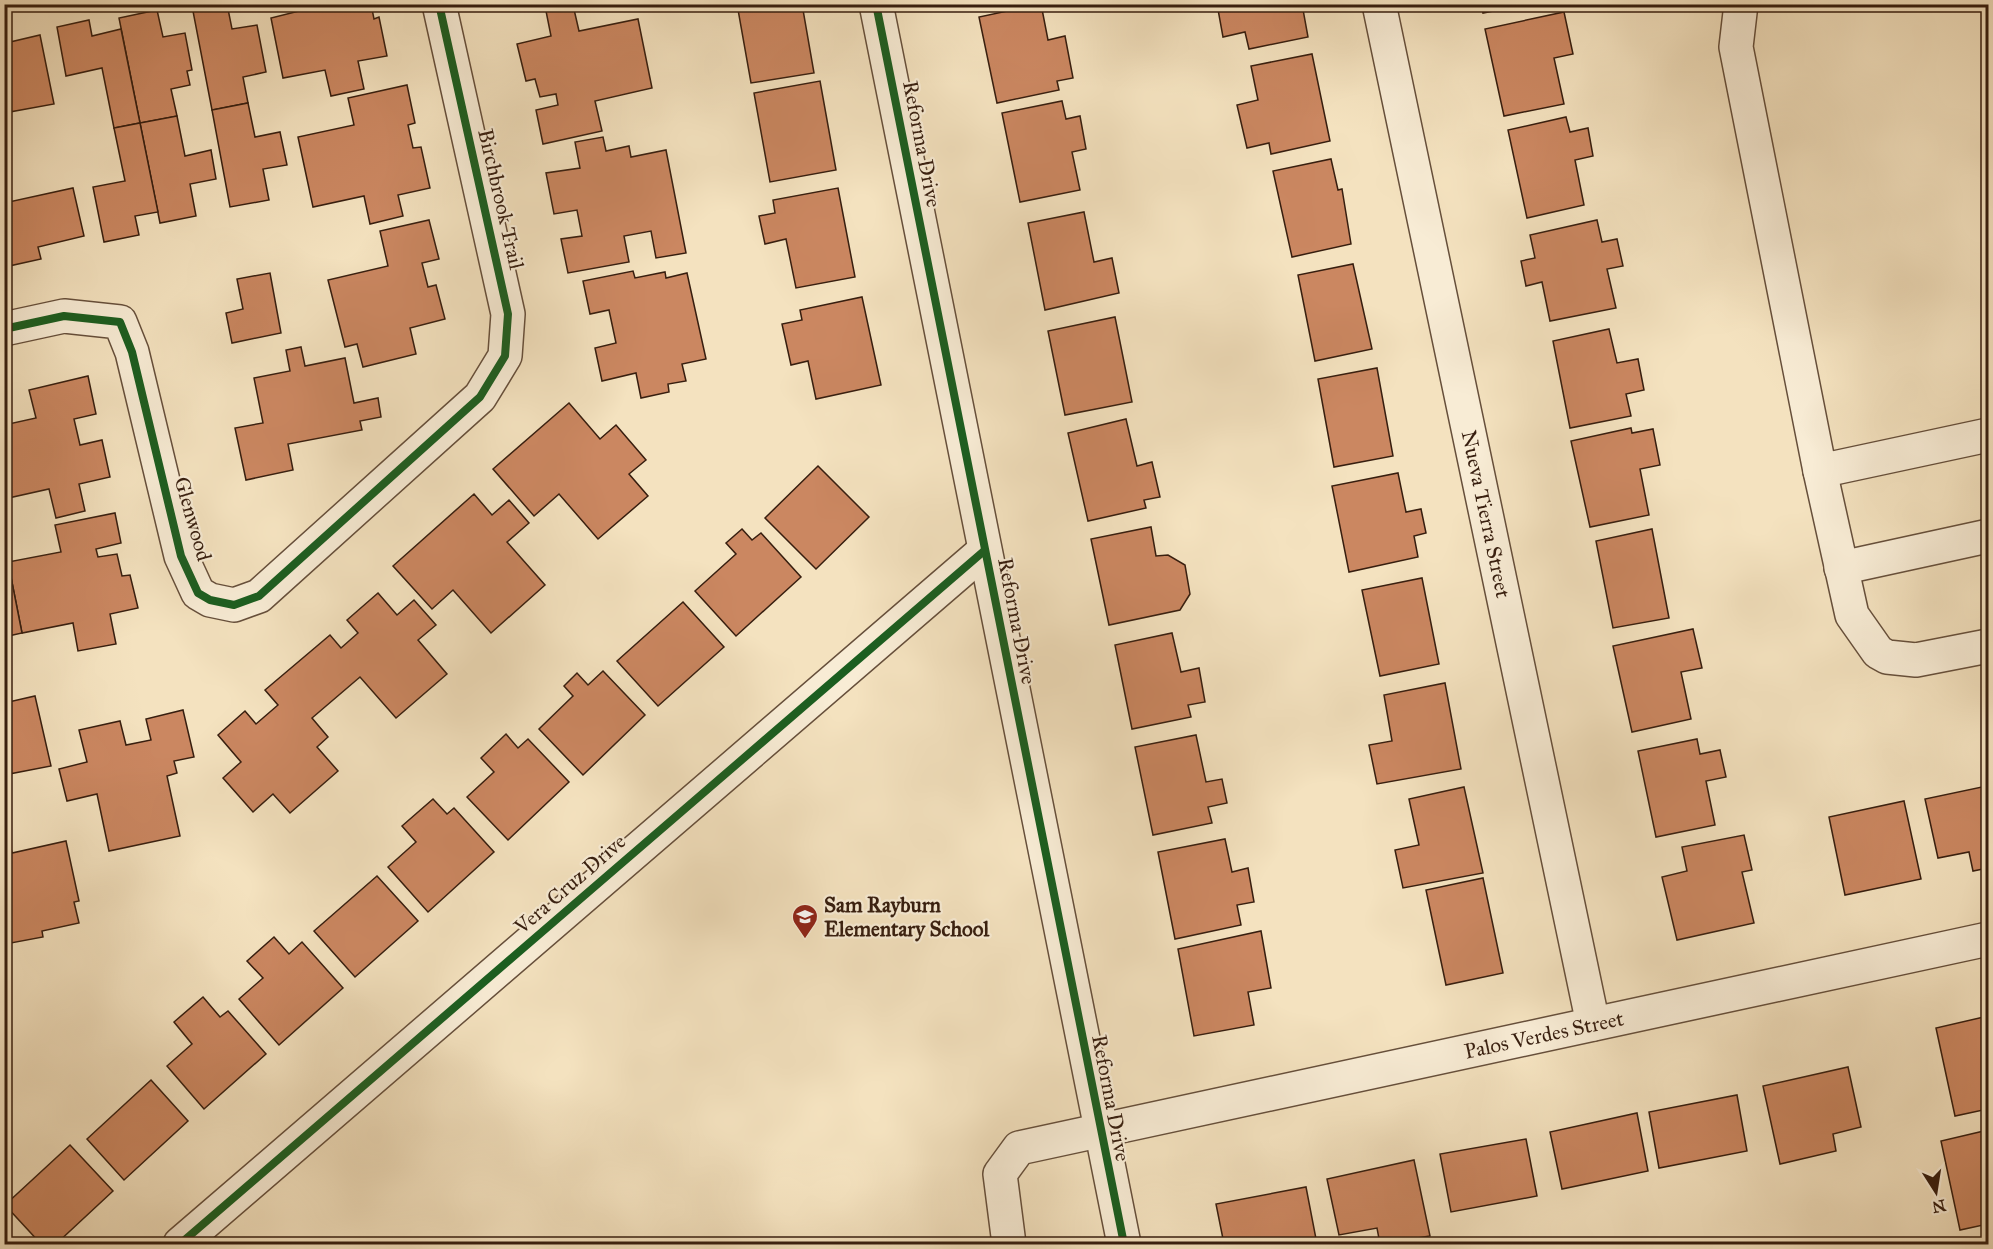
<svg xmlns="http://www.w3.org/2000/svg" width="1993" height="1249" font-family="'IM FELL Great Primer',serif">
	<style>
		.building { fill: #cb8761; stroke: #371e0f; stroke-width: 1.5 }
		.lines { fill: none; stroke-linecap: round; stroke-linejoin: round }
		.minor-casing { stroke: #664f3b; stroke-width: 36 }
		.minor { stroke: #f8ecd5; stroke-width: 33 }
		.cycleway-casing { stroke: #f8ecd5; stroke-width: 11 }
		.cycleway { stroke: #1b5e20; stroke-width: 8 }
		.labels { text-anchor: middle; dominant-baseline: central; stroke-width: 4.5; stroke-linejoin: round; paint-order: stroke }
		.street-label { font-size: 21px; fill: #371e0f; stroke: #f8ecd5 }
		.poi-label { font-size: 21px; font-weight: bold; fill: #371e0f; stroke: #f8ecd5; text-anchor: start }
	</style>
	<rect width="100%" height="100%" fill="#f4e2bf"/>
	<filter id="stains"><feTurbulence type="fractalNoise" baseFrequency=".00333" numOctaves="4"/><feColorMatrix values="0 0 0 0 .2 0 0 0 0 .09 0 0 0 0 .02 0 0 0 .5 -.17"/></filter>
	<radialGradient id="worn" r=".72"><stop offset=".6" stop-color="#630" stop-opacity="0"/><stop offset="1" stop-color="#630" stop-opacity=".3"/></radialGradient>
	<g class="building">
		<polygon points="227,4 232,29 257,25 266,72 243,77 248,103 212,110 192,6"/>
		<polygon points="327,4 371,4 374,19 379,17 387,56 358,61 364,89 331,96 325,70 283,78 271,18"/>
		<polygon points="737,4 802,4 814,73 751,83"/>
		<polygon points="1041,4 1048,40 1065,36 1073,78 1057,81 1059,90 997,103 979,17"/>
		<polygon points="1217,4 1302,4 1308,37 1249,49 1245,32 1223,37"/>
		<polygon points="1481,4 1527,4 1483,13"/>
		<polygon points="573,5 579,31 638,19 652,88 595,101 602,131 543,144 536,110 558,105 556,94 540,97 535,79 526,81 517,44 551,36 546,11"/>
		<polygon points="157,10 163,37 185,33 192,70 187,71 190,85 171,89 177,116 140,123 119,18"/>
		<polygon points="1564,12 1573,54 1554,58 1564,104 1504,116 1485,29"/>
		<polygon points="89,20 92,36 121,29 140,123 114,128 102,68 66,76 57,27"/>
		<polygon points="9,34 10,42 40,35 54,104 4,113 4,35"/>
		<polygon points="1312,54 1330,141 1271,154 1269,143 1247,148 1237,105 1258,100 1251,66"/>
		<polygon points="820,81 836,170 770,182 754,93"/>
		<polygon points="407,85 415,123 408,125 413,148 421,147 430,188 398,195 403,216 370,224 364,196 313,207 298,137 354,125 348,98"/>
		<polygon points="1062,101 1066,119 1080,116 1086,149 1072,152 1080,190 1020,202 1002,113"/>
		<polygon points="248,103 255,137 280,132 287,165 263,169 269,200 230,207 212,110"/>
		<polygon points="177,116 185,156 211,150 216,179 190,184 196,216 160,223 140,123"/>
		<polygon points="1566,117 1570,132 1588,128 1593,156 1575,160 1584,205 1527,218 1508,130"/>
		<polygon points="140,123 158,212 135,216 139,235 104,242 93,187 125,181 114,128"/>
		<polygon points="603,137 606,151 629,146 631,157 666,150 686,253 656,258 651,231 624,236 629,262 568,273 561,239 582,236 577,210 554,214 546,173 580,168 575,142"/>
		<polygon points="1331,159 1338,190 1342,189 1351,244 1292,257 1273,171"/>
		<polygon points="73,188 84,236 38,247 41,259 9,266 4,247 4,203"/>
		<polygon points="838,188 855,277 796,288 786,239 765,244 759,216 775,213 773,200"/>
		<polygon points="1084,212 1094,262 1112,258 1119,293 1045,310 1028,223"/>
		<polygon points="429,220 439,259 422,263 428,287 436,285 445,319 410,328 416,354 363,367 357,344 345,347 328,280 388,266 380,231"/>
		<polygon points="1597,220 1602,242 1617,239 1623,266 1607,269 1616,308 1550,321 1542,282 1526,286 1521,261 1535,258 1530,235"/>
		<polygon points="1353,264 1372,349 1315,361 1298,275"/>
		<polygon points="633,271 635,278 665,272 666,278 687,273 706,359 682,364 686,381 668,384 669,392 641,398 636,373 602,381 595,348 616,343 609,310 590,314 583,281"/>
		<polygon points="270,273 281,333 232,343 226,313 243,309 237,279"/>
		<polygon points="862,297 881,385 816,399 808,361 791,365 782,324 802,320 800,310"/>
		<polygon points="1115,317 1132,402 1065,415 1048,331"/>
		<polygon points="1609,329 1617,363 1638,359 1644,390 1626,394 1631,416 1570,428 1553,341"/>
		<polygon points="301,347 305,366 345,358 354,403 378,398 381,417 360,421 362,430 288,444 293,470 246,480 235,428 263,423 254,378 290,371 286,350"/>
		<polygon points="1377,368 1393,456 1334,467 1318,379"/>
		<polygon points="88,376 96,414 74,419 80,445 102,440 110,477 79,484 85,511 56,518 49,489 4,499 4,425 36,418 29,390"/>
		<polygon points="569,403 600,439 616,425 646,460 629,474 648,496 598,539 559,494 534,516 493,469"/>
		<polygon points="1126,419 1137,466 1152,462 1160,497 1144,500 1146,508 1088,521 1068,433"/>
		<polygon points="1631,428 1632,433 1653,429 1660,465 1640,469 1649,515 1590,527 1571,441"/>
		<polygon points="818,466 869,517 816,569 765,518"/>
		<polygon points="1398,473 1406,512 1421,509 1426,533 1414,536 1418,557 1349,572 1332,486"/>
		<polygon points="474,494 492,515 509,500 529,523 507,542 545,585 491,633 453,590 432,609 393,566"/>
		<polygon points="115,513 121,543 96,549 98,557 117,554 122,576 130,575 138,608 110,614 116,644 78,651 73,623 22,633 8,562 61,552 55,525"/>
		<polygon points="1151,527 1156,556 1168,555 1185,565 1190,594 1180,610 1109,625 1091,539"/>
		<polygon points="742,529 752,540 761,533 801,577 736,636 695,591 736,554 726,543"/>
		<polygon points="1652,529 1669,618 1613,628 1596,541"/>
		<polygon points="8,562 22,633 4,637 4,563"/>
		<polygon points="1422,578 1439,664 1380,676 1362,590"/>
		<polygon points="378,593 397,615 414,600 436,625 418,640 447,674 396,718 360,677 312,718 328,737 317,747 338,771 290,813 273,794 253,812 223,778 241,762 218,735 245,711 256,724 278,705 265,690 330,635 341,648 358,633 347,620"/>
		<polygon points="683,602 724,647 658,706 617,661"/>
		<polygon points="1693,629 1702,668 1681,672 1691,719 1632,732 1613,646"/>
		<polygon points="1172,633 1181,672 1199,668 1205,702 1188,705 1191,717 1132,729 1115,645"/>
		<polygon points="603,671 645,715 583,775 539,729 573,696 564,686 577,673 588,685"/>
		<polygon points="1445,683 1461,769 1377,784 1369,745 1392,741 1384,695"/>
		<polygon points="35,696 51,766 4,775 4,703"/>
		<polygon points="183,710 194,757 174,761 177,773 167,776 180,836 109,851 97,794 67,801 59,769 87,762 79,730 120,721 126,745 151,740 146,719"/>
		<polygon points="506,734 518,748 528,739 569,782 508,840 467,797 494,772 481,758"/>
		<polygon points="1196,735 1206,782 1222,779 1227,803 1208,807 1212,823 1153,835 1135,747"/>
		<polygon points="1697,739 1700,754 1720,750 1726,777 1706,781 1715,825 1656,837 1638,751"/>
		<polygon points="1988,766 1988,868 1973,871 1969,852 1938,858 1925,799 1987,786 1983,768"/>
		<polygon points="1464,787 1483,873 1403,888 1395,850 1419,845 1409,799"/>
		<polygon points="433,799 447,814 454,808 494,852 428,912 388,867 416,842 402,826"/>
		<polygon points="1904,801 1921,879 1845,895 1829,817"/>
		<polygon points="4,817 12,853 66,841 79,901 74,902 79,923 42,931 43,937 11,943 4,914"/>
		<polygon points="1744,835 1752,870 1742,872 1754,923 1677,940 1662,877 1687,871 1682,847"/>
		<polygon points="1225,839 1232,872 1248,868 1254,902 1237,905 1241,925 1175,939 1158,852"/>
		<polygon points="377,876 418,921 355,977 314,931"/>
		<polygon points="1483,878 1503,973 1446,985 1426,890"/>
		<polygon points="1261,931 1271,988 1248,992 1254,1025 1194,1036 1178,949"/>
		<polygon points="274,937 289,954 302,942 343,988 279,1045 239,999 263,978 247,961"/>
		<polygon points="203,997 220,1017 228,1011 266,1054 204,1109 167,1066 192,1044 174,1022"/>
		<polygon points="1988,1016 1988,1109 1955,1116 1936,1028"/>
		<polygon points="1848,1067 1861,1127 1833,1134 1836,1151 1780,1164 1763,1086"/>
		<polygon points="151,1080 188,1121 124,1180 87,1139"/>
		<polygon points="1737,1095 1747,1151 1659,1168 1649,1112"/>
		<polygon points="1637,1113 1648,1171 1562,1189 1550,1132"/>
		<polygon points="1988,1130 1988,1224 1960,1230 1941,1141"/>
		<polygon points="1526,1139 1537,1196 1451,1212 1440,1154"/>
		<polygon points="70,1145 113,1191 56,1244 41,1244 5,1205"/>
		<polygon points="1414,1160 1430,1236 1380,1244 1377,1228 1339,1235 1327,1179"/>
		<polygon points="1306,1187 1317,1244 1224,1244 1216,1204"/>
		<polygon points="1988,1237 1988,1244 1967,1244 1966,1242"/>
	</g>
	<g class="lines">
		<defs>
			<g id="minor">
				<polyline points="876,4 1124,1244"/>
				<polyline points="1379,4 1593,1024"/>
				<polyline points="1741,4 1736,47 1820,471 1988,435"/>
				<polyline points="4,329 64,316 120,322 132,352 181,556 198,593 210,600 234,605 259,596 480,397 505,356 508,314 439,4"/>
				<polyline points="1820,471 1852,615 1878,652 1887,657 1916,660 1988,646"/>
				<polyline points="1841,568 1988,536"/>
				<polyline points="180,1244 984,551"/>
				<polyline points="1009,1244 1000,1174 1019,1148 1988,939"/>
			</g>
		</defs>
		<use href="#minor" class="minor-casing"/>
		<use href="#minor" class="minor"/>
		<defs>
			<g id="cycleway">
				<polyline points="876,4 1124,1244"/>
				<polyline points="4,329 64,316 120,322 132,352 181,556 198,593 210,600 234,605 259,596 480,397 505,356 508,314 439,4"/>
				<polyline points="180,1244 984,551"/>
			</g>
		</defs>
		<use href="#cycleway" class="cycleway-casing"/>
		<use href="#cycleway" class="cycleway"/>
	</g>
	<defs>
		<symbol id="school-pin" viewBox="-11 -11 22 30"><path d="M0 17L-7.5 6A9.5 9.5 0 1 1 7.5 6Z" fill="#8f2418" stroke="#f8ecd5"/><path d="M0-5L7-2L0 1L-7-2ZM-4 1L0 2.5L4 1V4Q0 6-4 4Z" fill="#fff"/></symbol>
	</defs>
	<g fill-rule="evenodd">
		<use href="#school-pin" x="790" y="902" width="30" height="40"/>
	</g>
	<g class="labels">
		<g class="street-label">
			<text transform="translate(922 144) rotate(79)">Reforma Drive</text>
			<text transform="translate(501 199) rotate(77)">Birchbrook Trail</text>
			<text transform="translate(1486 514) rotate(78)">Nueva Tierra Street</text>
			<text transform="translate(193 519) rotate(74)">Glenwood</text>
			<text transform="translate(1017 621) rotate(79)">Reforma Drive</text>
			<text transform="translate(570 884) rotate(-41)">Vera Cruz Drive</text>
			<text transform="translate(1544 1035) rotate(-12)">Palos Verdes Street</text>
			<text transform="translate(1111 1098) rotate(79)">Reforma Drive</text>
		</g>
		<g class="poi-label">
			<text x="824" y="905">Sam Rayburn<tspan x="824" dy="24">Elementary School</tspan></text>
		</g>
	</g>
	<rect width="1993" height="1249" fill="none" stroke="#f4e2bf" stroke-width="24"/>
	<rect x="6" y="6" width="1981" height="1237" fill="none" stroke="#371e0f" stroke-width="3"/>
	<rect x="12" y="12" width="1969" height="1225" fill="none" stroke="#371e0f" stroke-width="1.5"/>
	<g transform="translate(1936 1192) rotate(168)" stroke="#f8ecd5" stroke-width="4.5" paint-order="stroke">
	<path d="M0-4.5L10 22L0 15L-10 22Z" fill="#371e0f"/>
	<text y="-9" font-size="16" font-weight="bold" text-anchor="middle" fill="#371e0f">N</text>
	</g>
	<rect width="100%" height="100%" filter="url(#stains)"/>
	<rect width="100%" height="100%" fill="url(#worn)"/>
</svg>
